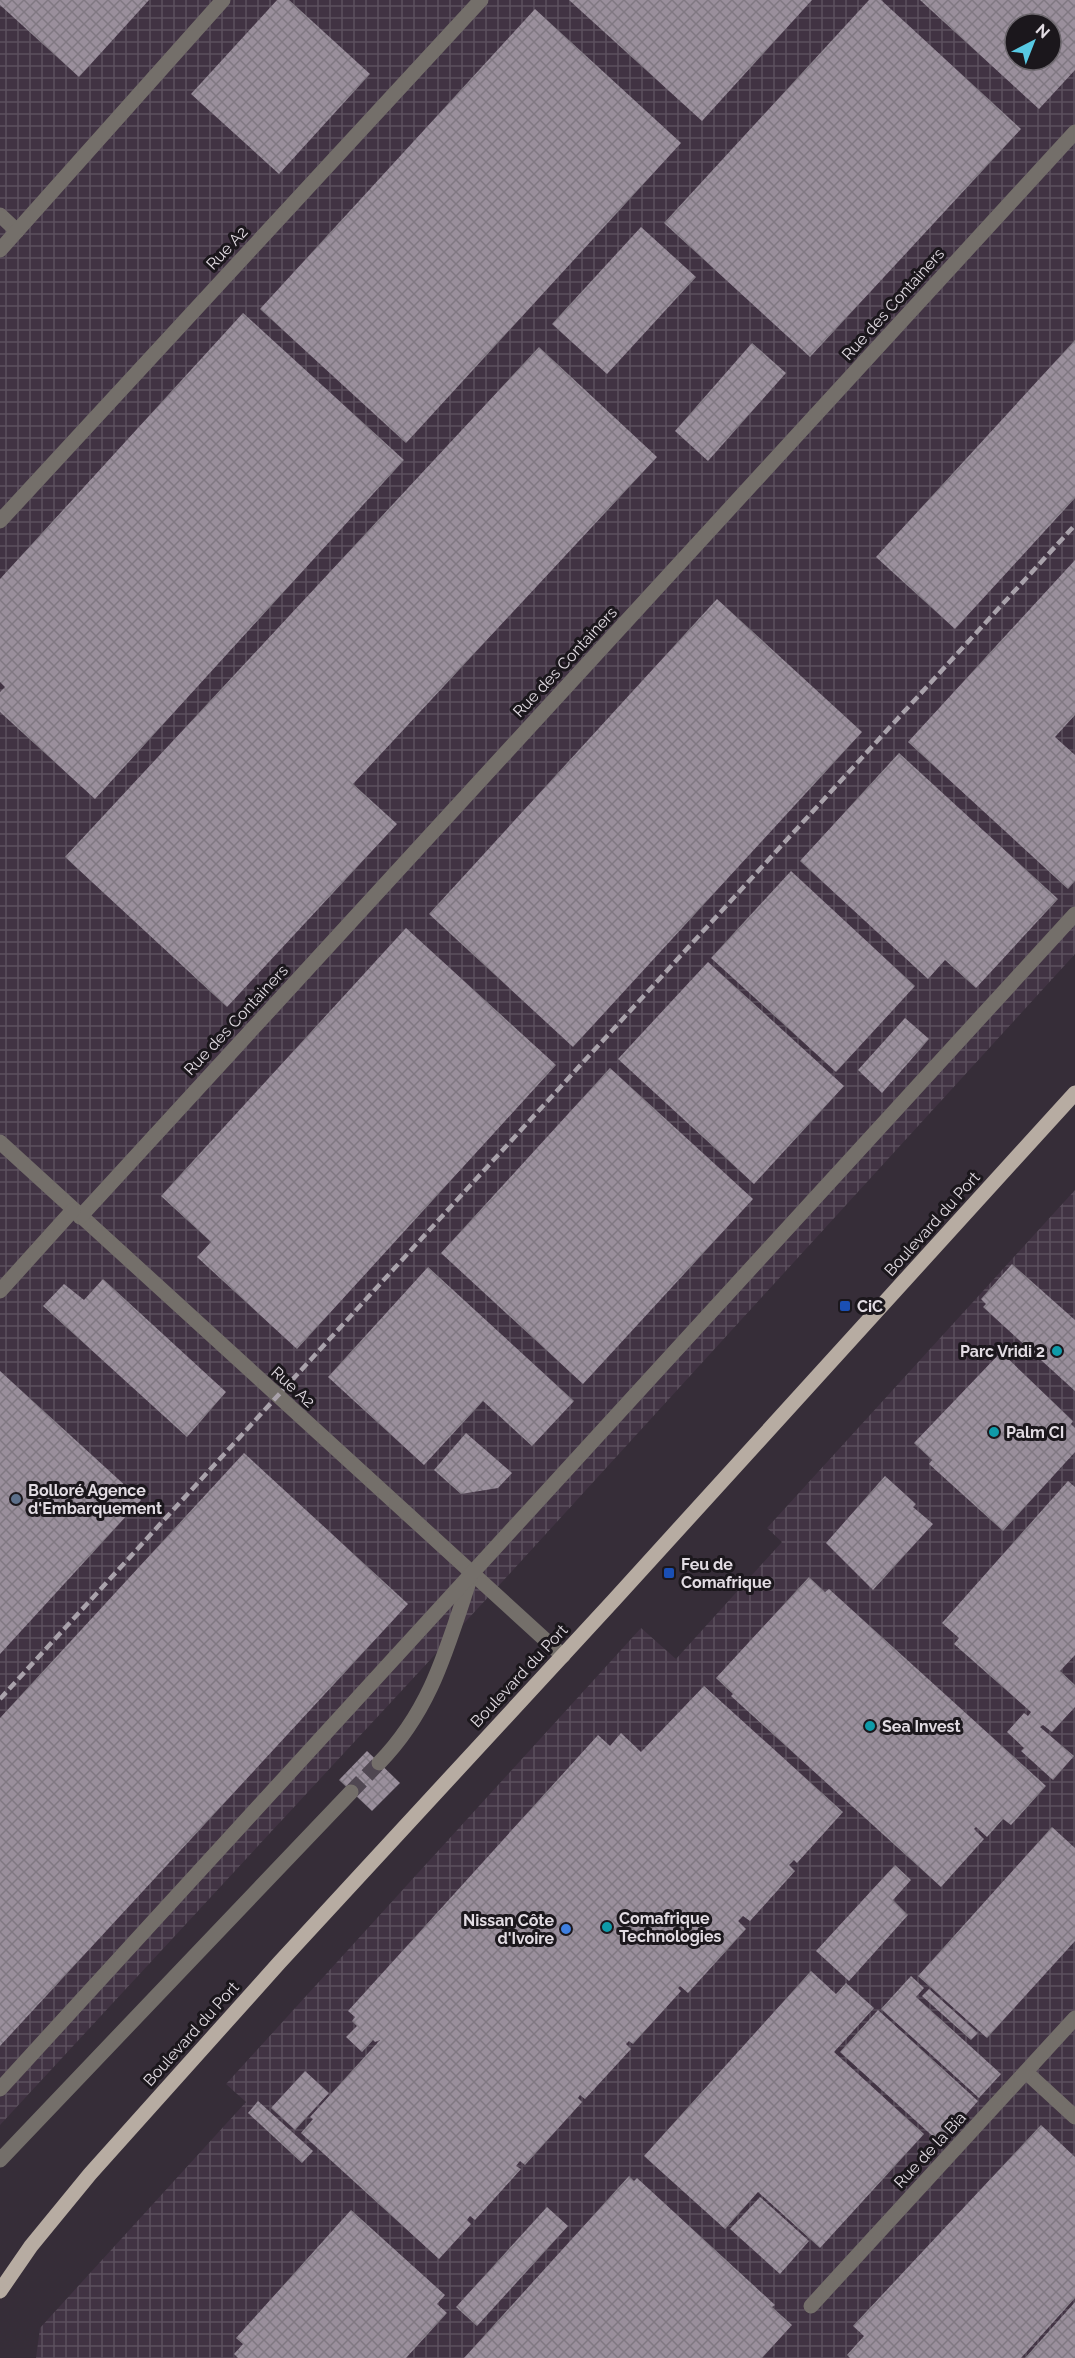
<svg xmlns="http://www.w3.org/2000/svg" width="1075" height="2358" font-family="Raleway,sans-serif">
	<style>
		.industrial { fill: url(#industrial-grid); fill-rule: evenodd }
		.building { fill: url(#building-cross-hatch); fill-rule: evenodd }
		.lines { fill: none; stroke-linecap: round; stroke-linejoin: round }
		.minor-tunnel { stroke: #504752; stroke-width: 15; stroke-dasharray: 15 8; stroke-linecap: butt }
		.minor { stroke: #746f6a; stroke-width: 15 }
		.major { stroke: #b7aca2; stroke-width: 15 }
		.rail { stroke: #a9a2ab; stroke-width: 4.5; stroke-dasharray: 9 4.5; stroke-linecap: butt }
		.transit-dot { fill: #1a4fb4; stroke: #1b171c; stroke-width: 2 }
		.culture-dot { fill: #0f9aa8; stroke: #1b171c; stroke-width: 2 }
		.service-dot { fill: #5c6f8a; stroke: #1b171c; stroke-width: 2 }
		.shop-dot { fill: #3f7fe0; stroke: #1b171c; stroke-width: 2 }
		.labels { text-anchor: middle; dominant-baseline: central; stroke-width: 6; stroke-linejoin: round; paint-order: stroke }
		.street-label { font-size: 16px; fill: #e2dce3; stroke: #1b171c }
		.poi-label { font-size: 16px; font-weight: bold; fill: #e2dce3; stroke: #1b171c; text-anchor: start }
	</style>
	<defs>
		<pattern id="industrial-grid" width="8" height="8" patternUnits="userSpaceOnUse" patternTransform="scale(1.5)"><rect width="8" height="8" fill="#413343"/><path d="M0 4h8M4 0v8" fill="none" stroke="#5c505e"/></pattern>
		<pattern id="building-cross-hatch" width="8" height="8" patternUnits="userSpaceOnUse" patternTransform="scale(1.5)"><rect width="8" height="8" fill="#9a8f9c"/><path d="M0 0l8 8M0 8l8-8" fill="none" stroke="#807882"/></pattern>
	</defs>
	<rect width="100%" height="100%" fill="#362d38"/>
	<g class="industrial">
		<path d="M0 0H1075V954L492 1593 0 2125ZM1015 24H1051V60H1015Z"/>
		<polygon points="1075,1190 1075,2358 36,2358 40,2328 246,2102 226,2084 641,1628 676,1659 782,1542 767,1528"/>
	</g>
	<g class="building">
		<polygon points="0,0 149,0 79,77 0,5"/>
		<polygon points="277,0 289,0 370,74 279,174 191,94"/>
		<polygon points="569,0 812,0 702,121"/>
		<polygon points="869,0 881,0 1021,129 810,357 664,223"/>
		<path d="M920 0H1075V70L1039 109ZM1015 24H1051V60H1015Z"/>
		<polygon points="535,9 681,143 406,443 260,309"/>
		<polygon points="641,227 696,277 607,374 552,324"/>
		<polygon points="243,313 404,460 95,799 0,712 0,692 5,687 0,682 0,579"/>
		<polygon points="1075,340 1075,498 955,629 876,557"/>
		<polygon points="752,343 786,373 708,461 675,431"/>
		<polygon points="539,347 657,457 353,784 397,824 227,1007 65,857"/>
		<polygon points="1075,560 1075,715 1055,737 1075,755 1075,881 1068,889 908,742"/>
		<polygon points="717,599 862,732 573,1047 429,914"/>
		<polygon points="899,753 1058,899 976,988 945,960 928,979 800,861"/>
		<polygon points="791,871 915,986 836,1072 711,958"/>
		<polygon points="406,928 556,1065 297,1349 197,1257 211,1242 161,1196"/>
		<polygon points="708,962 844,1086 754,1184 618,1059"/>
		<polygon points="905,1018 929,1039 882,1093 858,1070"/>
		<polygon points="610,1068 753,1199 583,1384 441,1253"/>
		<polygon points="1012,1264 1075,1320 1075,1391 983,1307 986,1304 981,1299"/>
		<polygon points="428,1267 574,1401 532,1446 483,1401 424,1465 328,1377"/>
		<polygon points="103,1279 226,1392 187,1437 43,1306 64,1284 84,1300"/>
		<polygon points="1001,1352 1073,1421 1071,1424 1075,1428 1075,1452 1003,1531 929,1464 932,1460 914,1443"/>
		<polygon points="0,1371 141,1500 0,1654"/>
		<polygon points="466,1433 512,1473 498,1488 461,1494 434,1470"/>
		<polygon points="244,1453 408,1604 0,2046 0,1718"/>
		<polygon points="885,1476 916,1504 913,1507 933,1524 873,1590 826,1543"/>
		<polygon points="1068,1481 1075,1487 1075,1655 1060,1671 1075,1685 1075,1707 1052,1732 1043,1725 1040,1727 1074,1756 1053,1780 1021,1751 1024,1748 1007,1732 1024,1713 1028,1716 1031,1712 954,1644 959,1638 942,1623"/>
		<polygon points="809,1577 825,1592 829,1589 1046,1786 1011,1825 1003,1819 987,1837 976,1827 974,1829 984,1839 941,1887 731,1696 733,1694 716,1678"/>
		<polygon points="704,1686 843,1812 797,1863 794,1860 789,1865 795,1871 750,1921 743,1916 738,1921 746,1929 688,1993 680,1986 678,1988 681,1991 633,2044 629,2041 626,2044 631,2049 585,2099 580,2095 578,2098 582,2102 525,2165 520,2161 516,2166 521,2169 475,2220 470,2216 467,2220 471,2224 439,2259 301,2133 313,2119 310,2117 380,2040 375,2042 373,2040 362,2052 346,2037 357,2026 352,2021 355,2017 348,2011 598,1735 610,1746 621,1733 641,1752"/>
		<polygon points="367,1751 400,1783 372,1811 339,1780"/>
		<polygon points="1052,1827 1075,1848 1075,1941 987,2038 918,1976"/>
		<polygon points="895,1865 911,1880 893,1900 908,1915 849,1981 816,1951"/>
		<polygon points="811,1971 836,1994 846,1983 874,2008 834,2052 924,2134 820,2248 758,2192 725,2229 644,2156"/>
		<polygon points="911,1976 924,1988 916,1997 1001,2074 979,2098 881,2009"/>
		<polygon points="929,1989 978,2033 971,2040 922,1996"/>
		<polygon points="878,2010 978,2101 946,2137 943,2134 938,2141 840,2052"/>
		<polygon points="305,2071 329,2093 295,2130 271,2108"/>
		<polygon points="258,2101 313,2151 302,2163 248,2113"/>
		<polygon points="1041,2125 1075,2157 1075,2298 1021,2358 850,2358 847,2355 864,2336 853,2326"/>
		<polygon points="629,2176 634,2181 637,2178 775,2305 772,2307 792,2325 762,2358 464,2358"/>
		<polygon points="760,2197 809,2241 780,2274 730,2229"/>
		<polygon points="547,2207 568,2226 477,2326 456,2307"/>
		<polygon points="351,2210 445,2295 437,2304 447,2313 406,2358 238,2358 234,2354 243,2344 236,2338"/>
		<polygon points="1075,2302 1075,2358 1025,2358"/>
	</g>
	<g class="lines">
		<polyline class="minor-tunnel" points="351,1792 379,1763"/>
		<g class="minor">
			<polyline points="0,215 17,231"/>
			<polyline points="0,250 223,0"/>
			<polyline points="0,521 481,0"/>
			<polyline points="0,1142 563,1656"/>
			<polyline points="80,1217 1075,132"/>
			<polyline points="0,1291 73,1210"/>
			<path d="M379 1763C431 1710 447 1648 470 1579"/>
			<polyline points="1026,2072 1075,2117"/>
			<polyline points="0,2089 1075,914"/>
			<polyline points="0,2160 351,1792"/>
			<polyline points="811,2306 1075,2018"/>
		</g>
		<polyline class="major" points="0,2291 31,2246 90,2174 279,1963 614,1600 1075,1093"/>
		<polyline class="rail" points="0,1699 1075,525"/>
	</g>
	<g class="transit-dot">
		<rect x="839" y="1300" width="12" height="12" rx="3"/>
		<rect x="663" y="1567" width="12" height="12" rx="3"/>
	</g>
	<g class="culture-dot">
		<circle cx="1057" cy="1351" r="6"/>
		<circle cx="994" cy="1432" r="6"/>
		<circle cx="870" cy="1726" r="6"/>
		<circle cx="607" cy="1927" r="6"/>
	</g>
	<circle class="service-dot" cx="16" cy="1499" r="6"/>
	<circle class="shop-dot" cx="566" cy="1929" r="6"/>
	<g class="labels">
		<g class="street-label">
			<text transform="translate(227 248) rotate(-47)">Rue A2</text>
			<text transform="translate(893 304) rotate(-48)">Rue des Containers</text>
			<text transform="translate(565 662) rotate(-47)">Rue des Containers</text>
			<text transform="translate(236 1020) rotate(-47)">Rue des Containers</text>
			<text transform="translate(932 1224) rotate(-48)">Boulevard du Port</text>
			<text transform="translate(293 1387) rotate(42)">Rue A2</text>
			<text transform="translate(519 1676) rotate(-47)">Boulevard du Port</text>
			<text transform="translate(191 2034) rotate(-48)">Boulevard du Port</text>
			<text transform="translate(930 2150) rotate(-47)">Rue de la Bia</text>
		</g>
		<g class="poi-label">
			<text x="857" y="1306">CiC</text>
			<text x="1045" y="1351" text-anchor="end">Parc Vridi 2</text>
			<text x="1006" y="1432">Palm CI</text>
			<text x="28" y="1490">Bolloré Agence<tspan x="28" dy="18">d‘Embarquement</tspan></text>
			<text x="681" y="1564">Feu de<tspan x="681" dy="18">Comafrique</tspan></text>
			<text x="882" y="1726">Sea Invest</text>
			<text x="619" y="1918">Comafrique<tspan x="619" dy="18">Technologies</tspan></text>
			<text x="554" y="1920" text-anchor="end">Nissan Côte<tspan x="554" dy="18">d'Ivoire</tspan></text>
		</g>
	</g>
	<g transform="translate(1033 42) rotate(42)"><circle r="28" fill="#1b171c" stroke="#6b666c" stroke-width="1.5"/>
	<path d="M0-4.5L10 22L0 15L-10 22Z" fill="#57c9e3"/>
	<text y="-9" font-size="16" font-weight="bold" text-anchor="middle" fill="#e2dce3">N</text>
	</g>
</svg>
